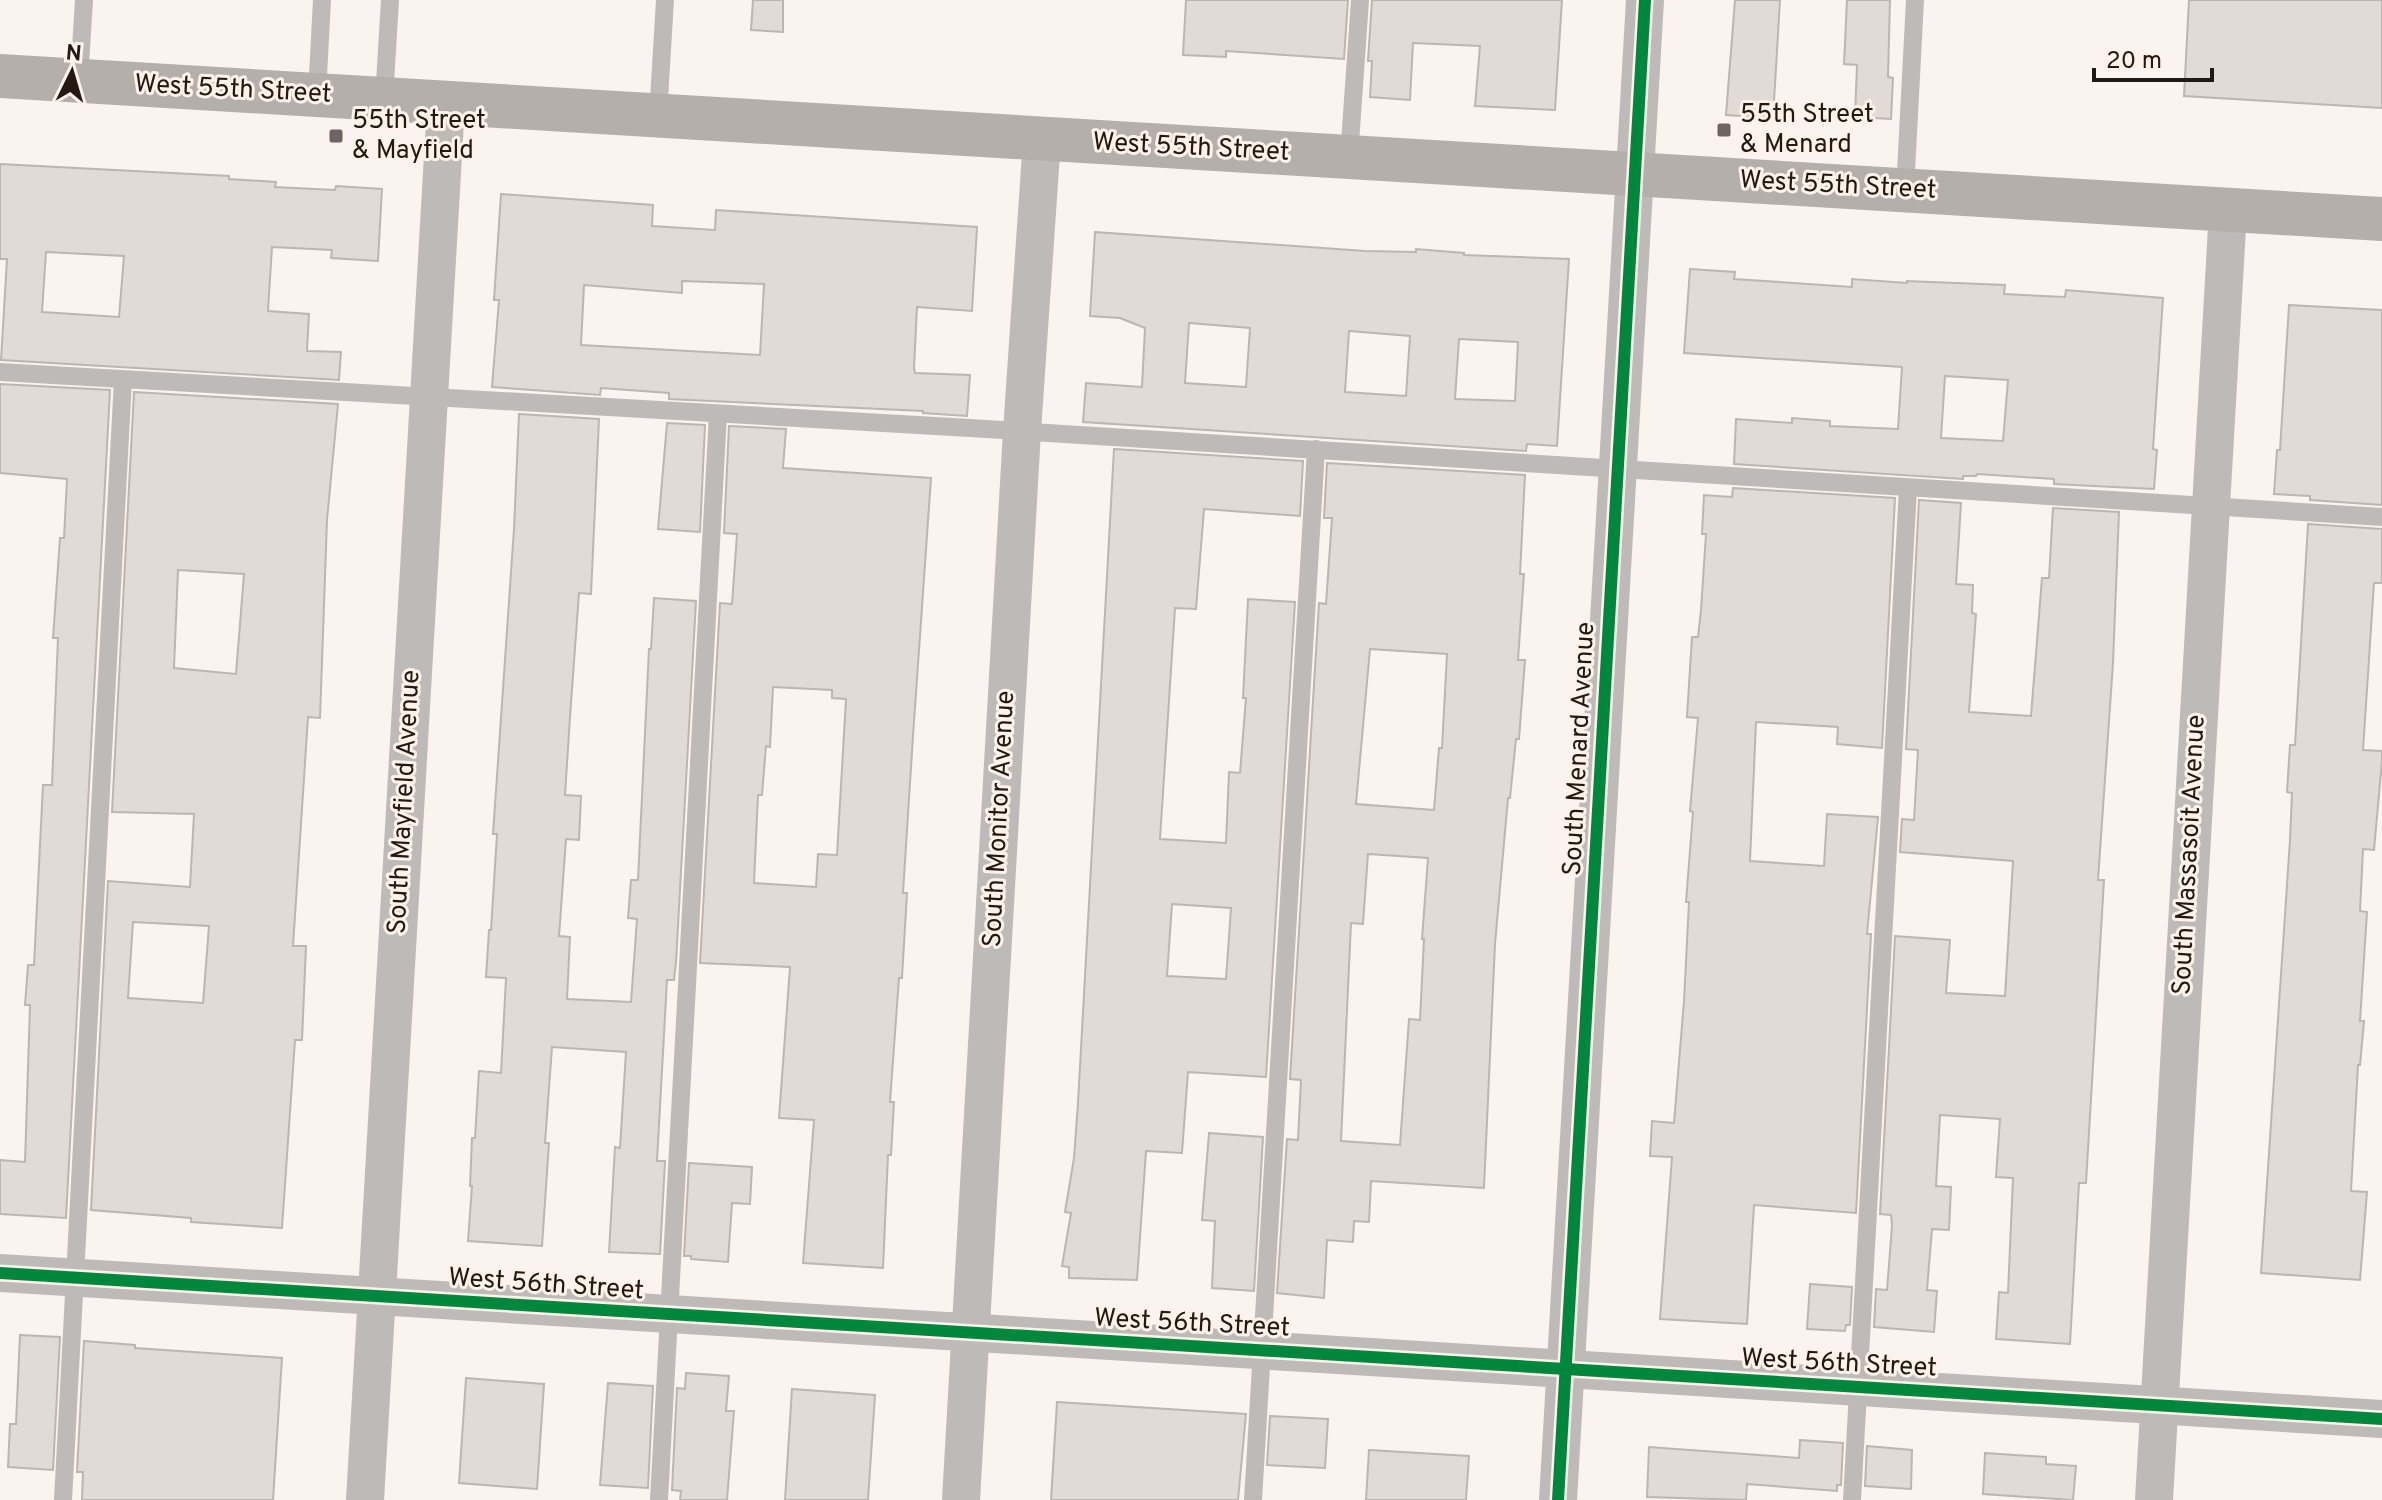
<svg xmlns="http://www.w3.org/2000/svg" width="2382" height="1500" font-family="Overpass,sans-serif">
	<style>
		.building { fill: #e2dad5; stroke: #bdb5b0; stroke-width: 2; fill-rule: evenodd }
		.lines { fill: none; stroke-linecap: round; stroke-linejoin: round }
		.lane { stroke: #bebab8; stroke-width: 18 }
		.street { stroke: #bebab8; stroke-width: 38 }
		.secondary { stroke: #b4afab; stroke-width: 44 }
		.cycleway-casing { stroke: #fef2eb; stroke-width: 17 }
		.cycleway { stroke: #00873e; stroke-width: 12 }
		.poi-dot { fill: #6e6560; stroke: #fef2eb; stroke-width: 3 }
		.labels { text-anchor: middle; dominant-baseline: central; stroke-width: 6; stroke-linejoin: round; paint-order: stroke }
		.street-label { font-size: 26px; fill: #231913; stroke: #fef2eb }
		.poi-label { font-size: 26px; fill: #231913; stroke: #fef2eb; text-anchor: start }
	</style>
	<rect width="100%" height="100%" fill="#faf3ef"/>
	<g class="building">
		<polygon points="753,0 783,0 783,32 751,30"/>
		<polygon points="1186,0 1348,0 1344,59 1226,51 1226,57 1183,55"/>
		<polygon points="1372,0 1562,0 1555,110 1475,106 1480,46 1413,43 1410,100 1370,97 1372,61 1368,61"/>
		<polygon points="1735,0 1780,0 1773,118 1726,115"/>
		<polygon points="1847,0 1890,0 1888,77 1893,78 1891,119 1855,117 1857,65 1844,64"/>
		<polygon points="2189,0 2382,0 2382,108 2184,96"/>
		<path d="M0 164 229 176V179L276 182 275 187 335 190 336 186 382 189 378 261 331 258 332 250 272 247 268 311 309 314 307 351 341 352 339 380 1 360 7 259H0ZM46 252 124 256 119 317 42 312Z"/>
		<path d="M501 194 653 205 652 226 715 230 716 210 977 227 972 311 917 307 914 368 915 373 970 375 967 416 923 413V411L669 399V393L601 388 600 395 492 387 499 300H494ZM682 281 764 284 760 355 581 345 584 285 682 293Z"/>
		<path d="M1095 232 1365 251 1416 252V249L1464 253V255L1569 259 1557 446 1527 444 1526 451 1083 422 1086 383 1142 387 1145 328 1120 318 1090 316ZM1189 323 1250 328 1246 387 1185 383ZM1349 331 1410 336 1406 396 1345 392ZM1459 339 1518 342 1515 401 1455 399Z"/>
		<path d="M1690 269 1735 272 1734 279 1852 287V279L1907 283V281L2005 285 2004 294 2065 297 2066 290 2163 298 2153 449 2157 450 2154 489 2054 484V479L1977 474 1976 476H1963V479L1734 464 1736 419 1792 423V418L1830 421V426L1898 429 1902 367 1684 353ZM1945 376 2008 380 2003 441 1941 438Z"/>
		<polygon points="2289,305 2382,310 2382,505 2310,500 2310,496 2274,494 2277,450 2280,450"/>
		<polygon points="0,384 110,390 66,1218 0,1214 0,1160 25,1162 30,1005 25,1005 28,965 34,965 43,785 52,785 58,638 53,638 60,538 64,538 67,479 0,473"/>
		<path d="M134 392 338 404 327 520 320 718 308 717 293 946H306L302 1040H295L282 1228 191 1222V1218L91 1210 108 881 190 887 194 814 112 812ZM178 570 244 574 236 674 174 668ZM133 922 209 926 203 1003 128 998Z"/>
		<polygon points="519,414 599,419 591,594 579,593 570,717 565,795 581,796 579,840 566,839 559,936 570,937 567,999 631,1002 637,919 628,918 631,880 638,880 649,649 651,649 654,598 696,601 676,962 674,980 667,980 657,1161 665,1161 660,1254 609,1252 615,1147 620,1148 626,1052 552,1047 545,1143 549,1143 542,1246 468,1241 472,1186 470,1186 472,1138 475,1138 479,1071 501,1073 506,978 486,977 489,930 491,930 497,834 493,834 514,529"/>
		<polygon points="667,423 705,425 700,532 658,529"/>
		<path d="M729 426 786 429 783 468 931 478 913 736 903 893H907L902 978H899L890 1102H894L891 1155H888L883 1268 803 1263 814 1120 779 1118 790 967 700 963 720 603 732 604 737 534 724 533ZM773 687 832 690V698L846 699 837 855 818 854 816 887 754 883 758 795H762L766 746 770 747Z"/>
		<path d="M1114 449 1303 461 1300 516 1204 509 1196 609 1175 608 1160 839 1226 843 1229 772 1240 773 1246 698H1243L1248 599 1295 602 1266 1077 1188 1072 1182 1153 1146 1151 1137 1280 1069 1278V1267L1062 1266 1071 1213 1065 1212 1074 1158 1078 1103ZM1172 904 1231 908 1226 979 1167 976Z"/>
		<path d="M1327 463 1525 475 1520 574H1524L1518 660H1525L1519 739H1516L1510 798H1508L1495 944 1484 1188 1371 1181 1369 1222 1354 1221 1353 1242 1327 1240 1324 1298 1277 1293 1287 1139 1298 1140 1301 1080 1290 1079 1319 603 1326 604 1332 518H1324ZM1370 649 1447 654 1442 748H1439L1434 810 1356 804ZM1368 854 1428 858 1422 939H1424L1420 1020 1409 1019 1400 1145 1341 1141 1351 923 1363 924Z"/>
		<polygon points="1733,488 1895,498 1882,748 1837,744 1838,727 1756,722 1750,861 1824,866 1827,814 1878,817 1867,934 1871,934 1856,1213 1754,1205 1747,1324 1660,1319 1672,1157 1650,1156 1652,1121 1674,1123 1684,1001 1689,902 1686,902 1693,812 1690,811 1698,718 1687,717 1692,637 1698,637 1701,610 1706,534 1702,534 1704,495 1732,497"/>
		<polygon points="1919,500 1961,503 1956,584 1973,585 1972,613 1976,614 1969,712 2031,716 2042,578 2049,578 2053,508 2119,512 2113,663 2098,880 2104,880 2086,1183 2079,1183 2070,1344 1996,1339 1999,1292 2008,1293 2013,1178 1996,1177 2000,1119 1940,1115 1936,1186 1951,1187 1949,1230 1932,1229 1927,1290 1937,1291 1934,1332 1874,1327 1876,1289 1887,1290 1892,1226 1891,1215 1880,1214 1895,936 1950,940 1946,993 2005,996 2013,861 1900,852 1902,819 1914,820 1918,750 1906,749"/>
		<polygon points="2308,524 2382,529 2382,583 2374,583 2363,750 2382,751 2382,761 2374,850 2363,849 2360,911 2367,912 2360,1021 2364,1021 2360,1065 2358,1065 2351,1191 2367,1192 2360,1280 2261,1273 2290,840 2292,793 2287,792 2290,745 2295,745"/>
		<polygon points="1209,1133 1263,1137 1254,1291 1212,1288 1215,1221 1202,1220"/>
		<polygon points="689,1163 752,1167 750,1204 732,1203 728,1262 691,1259 691,1256 684,1256"/>
		<polygon points="1810,1284 1852,1287 1850,1325 1846,1325 1845,1331 1807,1329"/>
		<polygon points="20,1335 60,1337 53,1470 8,1467 10,1424 16,1424"/>
		<polygon points="84,1341 135,1345 135,1348 282,1358 273,1500 82,1500 83,1472 77,1472"/>
		<polygon points="686,1373 729,1376 726,1411 734,1411 727,1500 680,1500 681,1491 672,1490 677,1388 685,1389"/>
		<polygon points="466,1378 544,1384 537,1489 459,1483"/>
		<polygon points="608,1383 653,1386 648,1488 600,1485"/>
		<polygon points="792,1389 875,1395 868,1500 785,1500"/>
		<polygon points="1057,1402 1246,1414 1238,1500 1051,1500"/>
		<polygon points="1270,1416 1328,1419 1325,1468 1267,1465"/>
		<polygon points="1800,1440 1843,1443 1841,1485 1837,1485 1837,1491 1747,1484 1746,1500 1647,1497 1649,1447 1799,1458"/>
		<polygon points="1867,1446 1912,1450 1911,1489 1865,1486"/>
		<polygon points="1369,1450 1469,1456 1466,1500 1366,1500"/>
		<polygon points="1985,1453 2046,1457 2046,1464 2076,1466 2073,1500 1983,1494"/>
	</g>
	<g class="lines">
		<g class="lane">
			<polyline points="79,81 84,0"/>
			<polyline points="317,95 322,0"/>
			<polyline points="384,99 390,0"/>
			<polyline points="658,116 665,0"/>
			<polyline points="1349,157 1360,0"/>
			<polyline points="1905,191 1915,0"/>
			<polyline points="0,372 970,428 2382,517"/>
			<polyline points="63,1500 123,380"/>
			<polyline points="659,1500 718,414"/>
			<polyline points="1253,1500 1316,449"/>
			<polyline points="1852,1500 1908,488"/>
		</g>
		<g class="street">
			<polyline points="0,1273 2382,1419"/>
			<polyline points="365,1500 446,104"/>
			<polyline points="961,1500 1022,431 1042,139"/>
			<polyline points="1558,1500 1645,0"/>
			<polyline points="2154,1500 2228,210"/>
		</g>
		<polyline class="secondary" points="0,76 2382,219"/>
		<defs>
			<g id="cycleway">
				<polyline points="0,1273 2382,1419"/>
				<polyline points="1558,1500 1645,0"/>
			</g>
		</defs>
		<use href="#cycleway" class="cycleway-casing"/>
		<use href="#cycleway" class="cycleway"/>
	</g>
	<g class="poi-dot">
		<rect x="1716" y="122" width="16" height="16" rx="4"/>
		<rect x="328" y="128" width="16" height="16" rx="4"/>
	</g>
	<g class="labels">
		<g class="street-label">
			<text transform="translate(233 90) rotate(3)">West 55th Street</text>
			<text transform="translate(1191 148) rotate(3)">West 55th Street</text>
			<text transform="translate(1838 186) rotate(3)">West 55th Street</text>
			<text transform="translate(1580 749) rotate(-87)">South Menard Avenue</text>
			<text transform="translate(405 802) rotate(-87)">South Mayfield Avenue</text>
			<text transform="translate(1000 819) rotate(-87)">South Monitor Avenue</text>
			<text transform="translate(2190 855) rotate(-87)">South Massasoit Avenue</text>
			<text transform="translate(546 1285) rotate(4)">West 56th Street</text>
			<text transform="translate(1192 1324) rotate(3)">West 56th Street</text>
			<text transform="translate(1839 1364) rotate(3)">West 56th Street</text>
		</g>
		<g class="poi-label">
			<text x="1740" y="115">55th Street<tspan x="1740" dy="30">&amp; Menard</tspan></text>
			<text x="352" y="121">55th Street<tspan x="352" dy="30">&amp; Mayfield</tspan></text>
		</g>
	</g>
	<g transform="translate(72 72) rotate(5)" stroke="#fef2eb" stroke-width="6" paint-order="stroke">
	<path d="M0-6L14 30L0 20L-14 30Z" fill="#231913"/>
	<text y="-12" font-size="22" font-weight="bold" text-anchor="middle" fill="#231913">N</text>
	</g>
	<path d="M2094 68v12h118v-12" fill="none" stroke="#231913" stroke-width="4"/>
	<text x="2106" y="68" font-size="24" fill="#231913" stroke="#fef2eb" stroke-width="6" paint-order="stroke">20 m</text>
</svg>
